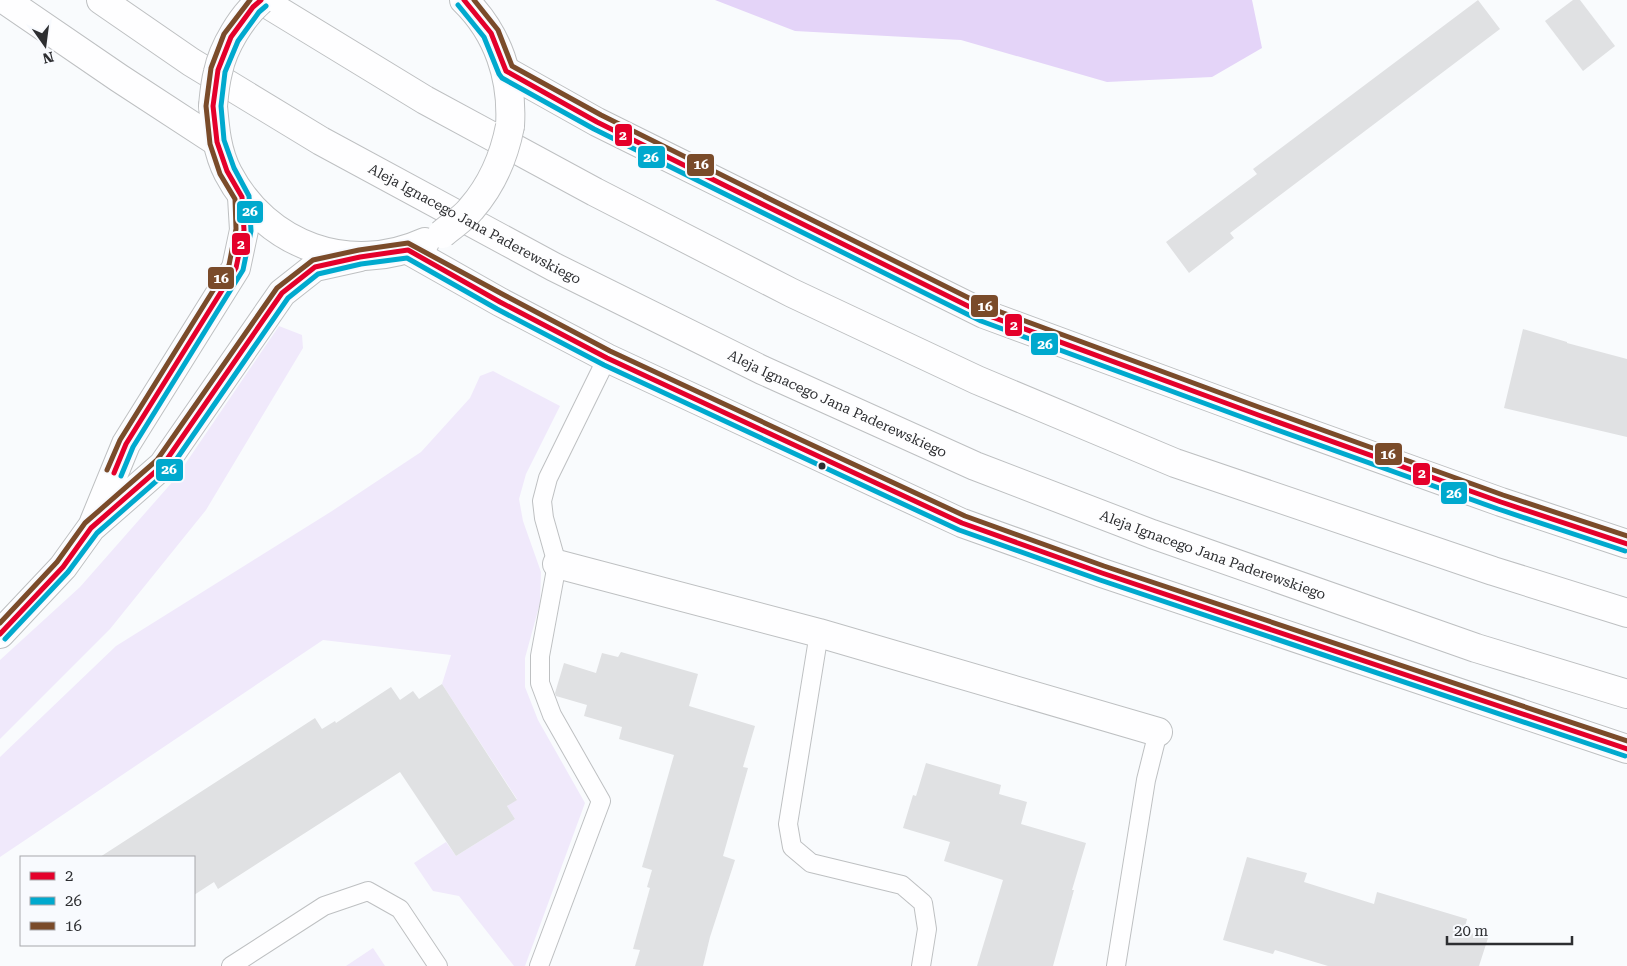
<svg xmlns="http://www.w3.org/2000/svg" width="1627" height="966" font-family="'Roboto Serif',serif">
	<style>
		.green { fill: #f0e9fb }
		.forest { fill: #e4d4f8 }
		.building { fill: #e0e1e3 }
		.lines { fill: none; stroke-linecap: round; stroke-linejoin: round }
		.service-casing { stroke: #bec0c2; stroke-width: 20 }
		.minor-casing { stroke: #bec0c2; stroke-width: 30 }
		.tertiary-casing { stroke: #bec0c2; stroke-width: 30 }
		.primary-casing { stroke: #bec0c2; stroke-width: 30 }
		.service { stroke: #fefeff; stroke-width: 18 }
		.minor { stroke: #fefeff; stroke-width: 28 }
		.tertiary { stroke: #fefeff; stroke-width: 28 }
		.primary { stroke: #fefeff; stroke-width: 28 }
		.tertiary-bridge-casing { stroke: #bec0c2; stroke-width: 30; stroke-linecap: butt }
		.tertiary-bridge { stroke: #fefeff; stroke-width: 28 }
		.bus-1-casing { stroke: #f8fafe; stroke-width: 9 }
		.bus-2-casing { stroke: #f8fafe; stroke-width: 9 }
		.bus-3-casing { stroke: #f8fafe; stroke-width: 9 }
		.bus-1 { stroke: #e4002b; stroke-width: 5 }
		.bus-2 { stroke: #00a9ce; stroke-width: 5 }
		.bus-3 { stroke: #7a4b2a; stroke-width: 5 }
		.bus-dot { fill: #2d2e31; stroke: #f8fafe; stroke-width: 2 }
		.labels { text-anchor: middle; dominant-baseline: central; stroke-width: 4.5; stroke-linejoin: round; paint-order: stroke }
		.street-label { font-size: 14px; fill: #2d2e31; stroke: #f8fafe }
		.line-badge { stroke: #f8fafe; stroke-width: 2 }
		.badge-label { font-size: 14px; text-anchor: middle; font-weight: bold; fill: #fff }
	</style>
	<rect width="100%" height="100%" fill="#f9fbfd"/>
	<g class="green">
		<polygon points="279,326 302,335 303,348 206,510 110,629 0,739 0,660 80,587 175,479"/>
		<polygon points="493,371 560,406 526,474 519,499 523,521 541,572 540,603 525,658 525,687 538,720 585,803 525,966 514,966 459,896 433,891 414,863 446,842 456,856 515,819 507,806 517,799 442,684 451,655 323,640 0,857 0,757 116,646 332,511 421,452 470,398 480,376"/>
		<polygon points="373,948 385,966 346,966"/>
	</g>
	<polygon class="forest" points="715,0 1252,0 1262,48 1212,77 1107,82 961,40 795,31"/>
	<g class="building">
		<polygon points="1478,0 1500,29 1230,233 1234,238 1189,273 1166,242 1257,174 1253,169"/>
		<polygon points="1573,0 1580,0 1615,46 1583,71 1545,21"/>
		<polygon points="1523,329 1567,342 1567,343 1627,359 1627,437 1504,408"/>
		<polygon points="621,652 698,674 689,706 755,726 743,767 748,768 723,856 735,860 710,937 703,966 635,966 640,950 633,949 650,888 647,887 652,870 642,867 674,755 619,739 622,727 584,716 587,705 556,696 555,693 564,663 596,673 602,653 618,657"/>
		<polygon points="442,684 517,800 507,806 515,819 456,856 400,772 218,889 214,882 194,895 194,857 100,857 315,718 322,729 335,721 336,723 391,687 400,700 413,691 419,699"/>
		<polygon points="926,763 1001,785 999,794 1027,802 1021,824 1086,843 1072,890 1074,890 1053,966 977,966 1003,880 944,861 950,842 903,828 913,795 916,796"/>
		<polygon points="1247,857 1307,873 1304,882 1374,904 1377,892 1467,919 1464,931 1488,938 1479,966 1328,966 1275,950 1273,954 1223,940"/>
	</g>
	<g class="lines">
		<defs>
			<g id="service">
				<polyline points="819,633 788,824 792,847 811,863 902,885 923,903 927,929 921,966"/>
				<polyline points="231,966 324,906 368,891 400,909 438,966"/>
				<polyline points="539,966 601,801 552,715 540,683 540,656 557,564 544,518 542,501 548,478 607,358"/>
				<polyline points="1116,966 1146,780 1158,732"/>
			</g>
			<polyline id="minor" points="557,564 819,633 1158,732"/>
			<g id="tertiary">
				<path d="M464 0C498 33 513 78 510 126"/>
				<polyline points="506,71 597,122 984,314 1261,416 1501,502 1627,544"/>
				<path d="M213 106C215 129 217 152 228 173 266 246 350 276 425 242"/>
				<polyline points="408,250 500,302 607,358 962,523 1102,573 1627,749"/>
				<polyline points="94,522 126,444 236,268 244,230 242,197"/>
				<polyline points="0,634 63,567 91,528 163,465 282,293 315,267 360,257"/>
			</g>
			<g id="primary">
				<polyline points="5,0 119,78 217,142"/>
				<path id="s1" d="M101 0 191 62 321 141 554 267 762 370 975 466 1152 534 1476 648 1627 694"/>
				<polyline points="261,0 425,100 595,192 792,293 977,380 1175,463 1493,571 1627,613"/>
			</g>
		</defs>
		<use href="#service" class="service-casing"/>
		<use href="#minor" class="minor-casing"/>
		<use href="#tertiary" class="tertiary-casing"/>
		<use href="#primary" class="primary-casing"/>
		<use href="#service" class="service"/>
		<use href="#minor" class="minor"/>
		<use href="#tertiary" class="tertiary"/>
		<use href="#primary" class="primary"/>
		<defs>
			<g id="tertiary-bridge">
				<path d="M213 106C214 95 215 83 218 72 223 47 242 16 261 0"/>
				<path d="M442 234C451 226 463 219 471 209 492 185 504 157 510 126"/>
			</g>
		</defs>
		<use href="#tertiary-bridge" class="tertiary-bridge-casing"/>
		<use href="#tertiary-bridge" class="tertiary-bridge"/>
		<defs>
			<g id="bus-1">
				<polyline points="464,0 491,33 506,71 597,122 984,314 1261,416 1501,502 1627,544"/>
				<polyline points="114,473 126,444 236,268 244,230 242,197 227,171 217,142 213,106 218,70 231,37 253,7 261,0"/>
				<polyline points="0,634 63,567 91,528 163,465 282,293 315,267 360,257 408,250 500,302 607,358 962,523 1102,573 1627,749"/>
			</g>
			<g id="bus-2">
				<polyline points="458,5 484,37 499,74 502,78 594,129 981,321 1258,423 1498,509 1625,551"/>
				<polyline points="121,476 133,447 243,270 251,231 249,196 234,168 224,140 221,106 225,72 238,41 259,12 266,6"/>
				<polyline points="5,639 68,572 97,533 169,470 288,298 318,274 361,264 407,258 497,309 604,365 959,530 1100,580 1625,756"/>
			</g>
			<g id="bus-3">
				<polyline points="474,0 498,30 512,66 601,115 987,307 1264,409 1503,495 1627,536"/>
				<polyline points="107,470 120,440 229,265 236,229 235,199 220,174 210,144 206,106 211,68 224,34 250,0"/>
				<polyline points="0,623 57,562 85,523 157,460 277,288 313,260 359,250 408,243 504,295 610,351 965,516 1104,566 1627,741"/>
			</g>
		</defs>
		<use href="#bus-1" class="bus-1-casing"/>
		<use href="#bus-2" class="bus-2-casing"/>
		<use href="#bus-3" class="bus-3-casing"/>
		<use href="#bus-1" class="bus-1"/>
		<use href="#bus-2" class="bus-2"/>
		<use href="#bus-3" class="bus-3"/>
	</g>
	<circle class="bus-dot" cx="822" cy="466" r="4.5"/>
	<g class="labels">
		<g class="street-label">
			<text stroke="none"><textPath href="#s1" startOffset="436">Aleja Ignacego Jana Paderewskiego</textPath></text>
			<text stroke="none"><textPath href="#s1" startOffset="841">Aleja Ignacego Jana Paderewskiego</textPath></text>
			<text stroke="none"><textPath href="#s1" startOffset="1246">Aleja Ignacego Jana Paderewskiego</textPath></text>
		</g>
	</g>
	<g class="line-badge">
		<rect x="614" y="123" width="19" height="24" rx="5" fill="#e4002b"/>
		<rect x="637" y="145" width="29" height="24" rx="5" fill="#00a9ce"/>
		<rect x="686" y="153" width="29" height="24" rx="5" fill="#7a4b2a"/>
		<rect x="236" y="200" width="28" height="24" rx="5" fill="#00a9ce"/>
		<rect x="231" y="232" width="20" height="24" rx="5" fill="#e4002b"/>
		<rect x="207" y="266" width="28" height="24" rx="5" fill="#7a4b2a"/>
		<rect x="970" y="294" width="29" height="24" rx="5" fill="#7a4b2a"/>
		<rect x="1004" y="313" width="19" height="24" rx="5" fill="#e4002b"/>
		<rect x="1030" y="332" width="29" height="24" rx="5" fill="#00a9ce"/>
		<rect x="1374" y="442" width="29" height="24" rx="5" fill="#7a4b2a"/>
		<rect x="155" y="458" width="29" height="24" rx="5" fill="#00a9ce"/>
		<rect x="1412" y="462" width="19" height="24" rx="5" fill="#e4002b"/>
		<rect x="1440" y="481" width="28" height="24" rx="5" fill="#00a9ce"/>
	</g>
	<g class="badge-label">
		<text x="623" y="140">2</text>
		<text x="651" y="162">26</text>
		<text x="701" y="169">16</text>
		<text x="250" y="216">26</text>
		<text x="241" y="249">2</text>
		<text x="221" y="283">16</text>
		<text x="985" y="311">16</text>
		<text x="1014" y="330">2</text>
		<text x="1045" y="349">26</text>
		<text x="1388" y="459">16</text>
		<text x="169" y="474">26</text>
		<text x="1422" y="478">2</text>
		<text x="1454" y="498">26</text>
	</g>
	<rect x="20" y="856" width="175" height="90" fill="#f8fafe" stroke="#a7a8ac"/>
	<rect x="30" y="872" width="25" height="8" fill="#e4002b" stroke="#a7a8ac"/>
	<text x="65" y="881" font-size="15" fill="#2d2e31">2</text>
	<rect x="30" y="897" width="25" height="8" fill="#00a9ce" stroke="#a7a8ac"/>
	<text x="65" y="906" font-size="15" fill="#2d2e31">26</text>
	<rect x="30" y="922" width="25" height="8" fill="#7a4b2a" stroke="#a7a8ac"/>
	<text x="65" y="931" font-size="15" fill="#2d2e31">16</text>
	<g transform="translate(45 45) rotate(166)" stroke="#f8fafe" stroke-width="4" paint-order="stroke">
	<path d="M0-4L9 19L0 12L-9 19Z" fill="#2d2e31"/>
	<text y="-8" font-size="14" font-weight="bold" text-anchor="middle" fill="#2d2e31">N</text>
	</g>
	<path d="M1447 936v8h125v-8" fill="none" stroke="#2d2e31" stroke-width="2.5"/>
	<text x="1454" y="936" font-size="15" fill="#2d2e31" stroke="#f8fafe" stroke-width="4" paint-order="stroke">20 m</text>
</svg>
